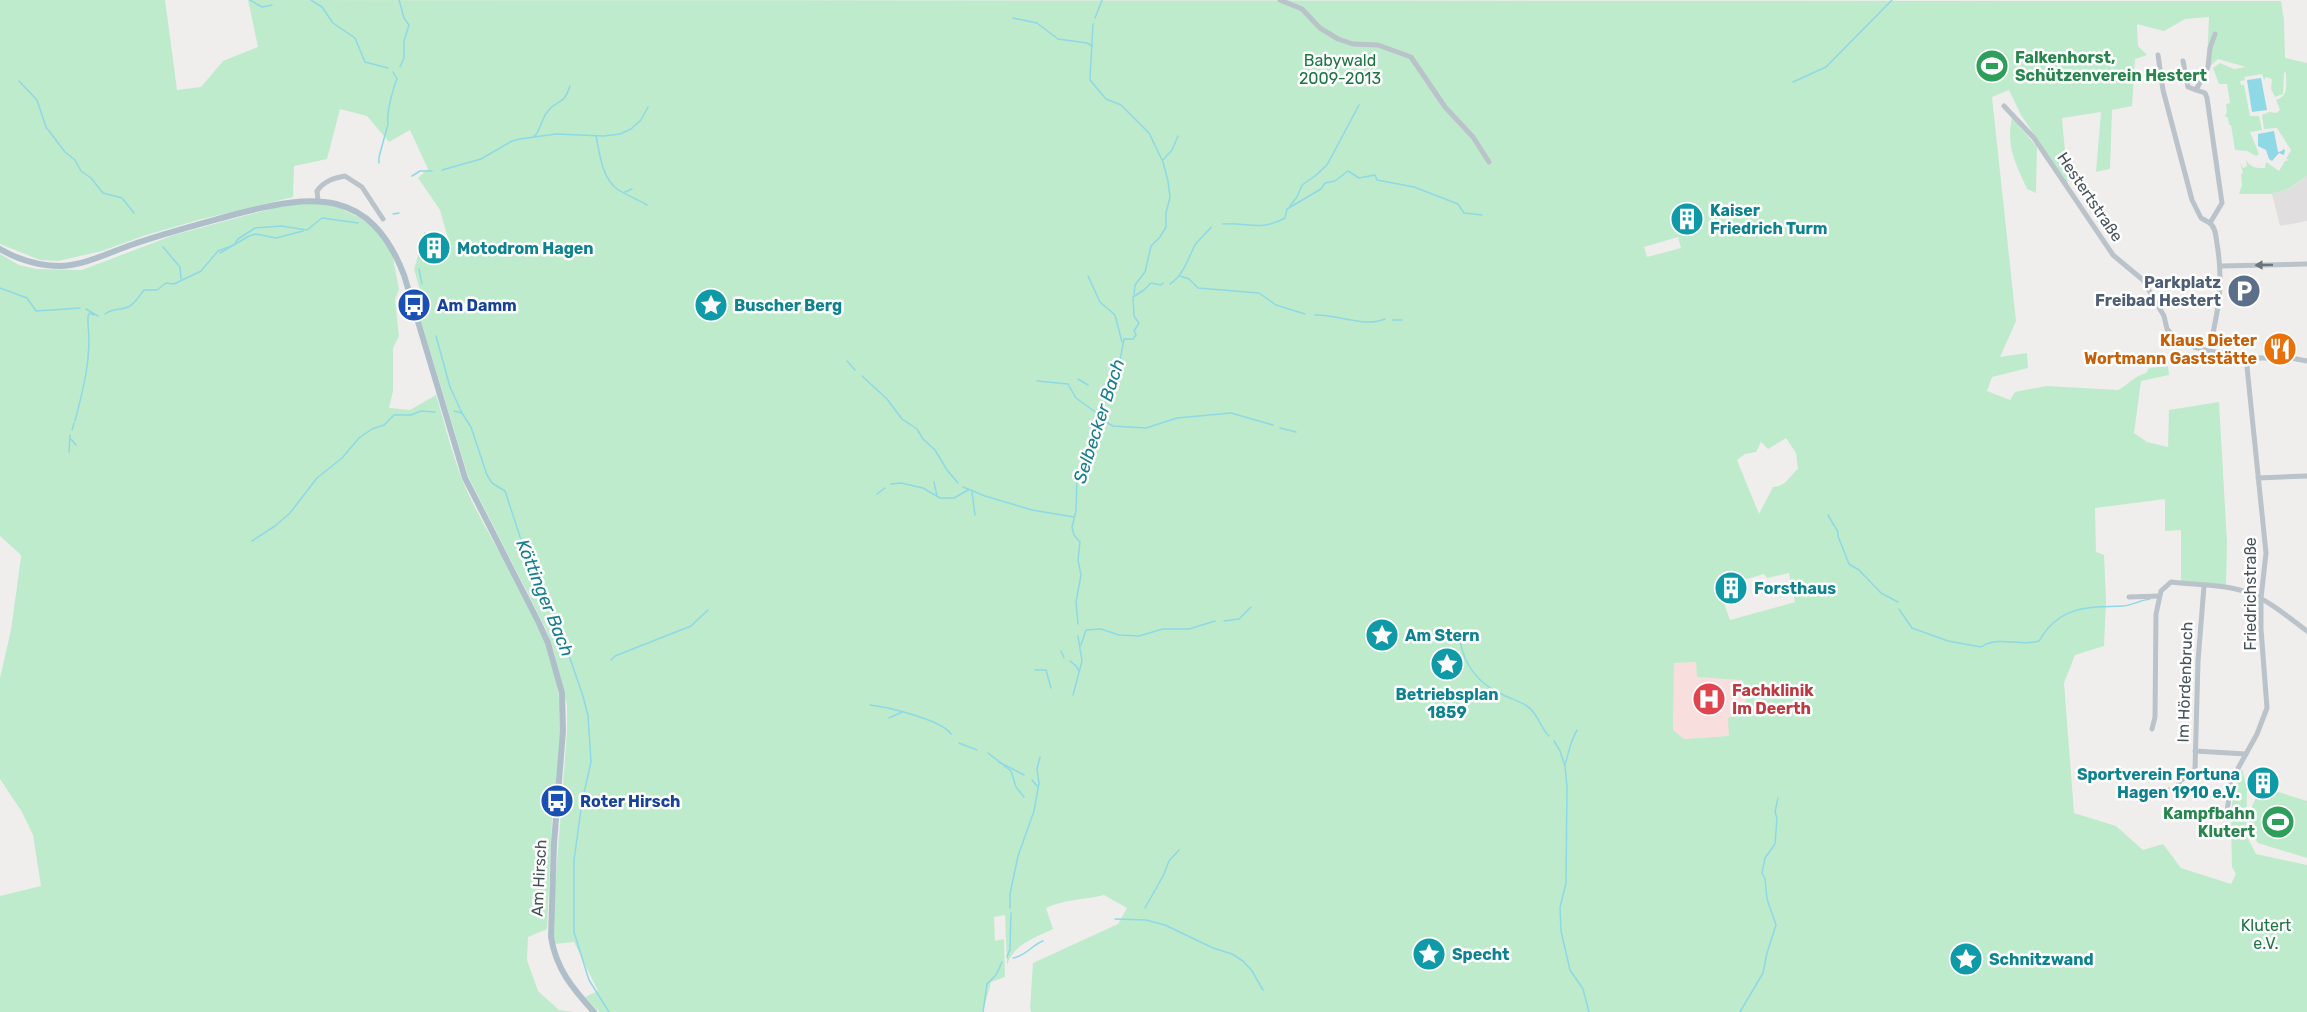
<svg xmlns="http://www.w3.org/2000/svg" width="2307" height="1012" font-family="Rubik,sans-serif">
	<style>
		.education { fill: #e1dedf }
		.medical { fill: #f8dfde }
		.green { fill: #beebcc; fill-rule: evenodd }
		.water { fill: #8ed9e5 }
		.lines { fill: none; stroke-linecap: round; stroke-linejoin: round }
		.stream { stroke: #8ed9e5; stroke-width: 1.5 }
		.minor { stroke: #b9c3c9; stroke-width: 5 }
		.major { stroke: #afbfca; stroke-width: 6 }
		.oneway { fill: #69747b }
		.labels { text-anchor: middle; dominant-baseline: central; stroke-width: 5; stroke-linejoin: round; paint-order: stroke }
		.leisure-label { font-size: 16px; font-weight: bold; fill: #27864d; stroke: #fff; text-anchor: start }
		.park-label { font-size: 16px; fill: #1d7543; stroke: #fff }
		.street-label { font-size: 16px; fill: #475259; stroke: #fff }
		.culture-label { font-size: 16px; font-weight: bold; fill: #0d838f; stroke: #fff; text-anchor: start }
		.service-label { font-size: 16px; font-weight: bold; fill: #4e5e75; stroke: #fff; text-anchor: end }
		.transit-label { font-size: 16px; font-weight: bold; fill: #164399; stroke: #fff; text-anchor: start }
		.food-label { font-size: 16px; font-weight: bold; fill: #c56008; stroke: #fff; text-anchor: end }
		.health-label { font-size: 16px; font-weight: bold; fill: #be3a42; stroke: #fff; text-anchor: start }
		.water-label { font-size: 18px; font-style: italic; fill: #167e8e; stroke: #fff }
	</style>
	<rect width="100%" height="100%" fill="#f0eded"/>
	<polygon class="education" points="2307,176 2307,221 2280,226 2272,194 2291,188"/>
	<polygon class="medical" points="1697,662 1697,677 1742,679 1748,712 1730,736 1684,739 1673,730 1674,663"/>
	<g class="green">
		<path d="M0 0H165L177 90 201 87 223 61 258 47 248 0 2281 1 2284 20 2285 58 2307 63V176L2290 188 2272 194H2239L2242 185 2241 174 2243 173 2240 162 2243 168 2247 166 2246 160C2252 168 2255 168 2265 168L2266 162 2279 171 2285 161 2289 160 2286 159 2291 150 2277 128 2264 129 2262 115 2269 112 2276 113 2280 110 2276 100C2289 96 2286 86 2286 73L2284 72 2283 94 2275 97 2271 89 2272 79 2266 77 2264 80 2262 74 2244 77 2245 80 2240 81 2241 85H2244L2250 116H2259L2262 130 2250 132 2259 154 2256 156 2247 151 2235 150 2231 125H2229L2228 118 2225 116 2227 112 2226 104 2230 103 2227 84H2219L2213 68 2220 63 2234 69 2246 67 2218 59 2210 66H2207L2209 17 2185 19 2164 31 2137 24 2138 46 2147 55 2135 59 2132 106 2112 110 2110 169 2096 172 2101 112 2062 118 2068 185 2021 115 2009 90 1992 97 2016 321 2000 357 2027 353 2028 368 1992 377 1987 391 2010 400 2015 392 2046 386 2118 390C2128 385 2134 376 2146 373L2149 368 2168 366 2169 375 2141 381 2134 433 2147 442 2168 447 2169 410 2219 402 2227 543 2226 585 2181 581V530L2165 531V499L2095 508 2096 552 2104 555 2106 601 2104 646 2075 655 2064 683 2074 813 2116 826 2143 850 2163 844 2181 868 2231 884 2236 874 2232 867C2232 842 2227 789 2242 769L2247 789 2246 835 2256 854 2307 865V1012H1031L1030 1008 1033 963 1118 924 1127 908 1104 895C1083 900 1065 899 1046 908L1053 929C1035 938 1013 944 1007 965L1005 915 994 917 995 941 1004 939 1005 977 991 982 983 1012H599L585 997 598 991 574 942 554 944 553 916 567 731V705L554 652 546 629 468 476 418 311 425 308 414 269 422 242 429 237 442 236 452 253 440 210 418 178 428 169 410 130 389 142 367 116 340 109 327 159 294 166 293 197 202 219 146 235 102 251 58 261 40 260 0 244ZM1678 237 1681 248 1647 257 1644 247ZM1786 438 1796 453 1798 469C1788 477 1787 486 1773 487L1759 514 1737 460 1745 454 1756 452 1761 442 1768 449ZM1789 573 1795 602 1730 620 1718 587 1764 574 1767 578ZM1696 662 1697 677 1742 680 1748 712 1728 718 1729 736 1684 739 1673 730 1674 663Z"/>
		<path d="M2012 117 2037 147 2036 193 2027 189C2015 161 2006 148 2012 117Z"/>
		<path d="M320 203 340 208 360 218 372 227 391 248 399 289 395 300 399 336 393 348V391L389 408 410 410 436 395C446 427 453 460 467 491 499 560 552 626 560 704 564 734 560 770 553 800L547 929 528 937 527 960 538 991 559 1010 575 1012H0V896L41 886 33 835 22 812 0 779V678L11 630 21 557 20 554 0 536V254L19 265 36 269 82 270 174 235 285 205Z"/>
		<path d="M2262 787 2307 801V858L2258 843C2242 820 2250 809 2262 787Z"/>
	</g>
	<g class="water">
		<polygon points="2261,78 2267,110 2252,112 2247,80"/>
		<polygon points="2274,131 2278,152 2282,151 2283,149 2285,150 2284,155 2279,153 2272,161 2269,159 2266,150 2258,146 2258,134"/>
	</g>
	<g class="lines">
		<g class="stream">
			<polyline points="250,0 262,7 272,5"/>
			<polyline points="311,0 322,7 333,23 355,38 365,62 388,68"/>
			<polyline points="399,0 404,18 409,25 404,41 404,58 400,67"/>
			<polyline points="1013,18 1037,23 1058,39 1087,43 1092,46"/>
			<polyline points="1095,18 1102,0"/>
			<polyline points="1093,24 1090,80 1106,99 1121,105 1149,133 1163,162 1168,181 1170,197 1166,213 1166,227 1160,237 1151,246 1145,272 1135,285 1134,294"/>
			<polyline points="19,81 37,100 46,127 65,152 75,160 81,171 91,178 103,193 122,198 134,213"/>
			<polyline points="1793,82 1826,67 1892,0"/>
			<path d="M596 136C600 154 601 176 617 189 626 195 637 199 647 205"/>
			<path d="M534 137C541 130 541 119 548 111 557 99 563 107 570 86"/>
			<polyline points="1163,160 1172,150 1178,136"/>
			<path d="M379 163V157L388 124C386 115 393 88 397 79L393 72"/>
			<polyline points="442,170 481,159 512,141 520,139 556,134 604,136 620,134 631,129 641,120 648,107"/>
			<polyline points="412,176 420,171 432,171"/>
			<polyline points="625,192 632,189"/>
			<polyline points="1290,206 1297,197 1302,185 1315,176 1327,165 1359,105"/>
			<polyline points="393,214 399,213"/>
			<path d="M1223 224C1249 222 1259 232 1285 218L1287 209 1321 189 1325 183 1335 181 1348 171 1359 178 1375 175 1377 180 1414 187 1458 204 1464 213 1482 215"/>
			<polyline points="423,242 425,233"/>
			<polyline points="163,247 180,267 181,279"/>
			<polyline points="220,253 249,236 256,234 276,238 303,231"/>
			<polyline points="419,269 422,284"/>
			<polyline points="1088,276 1100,302 1115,315 1122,342"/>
			<polyline points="1180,276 1189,279 1198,288 1259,293 1276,305 1305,314"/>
			<path d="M1170 284C1183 276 1188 259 1195 245 1199 239 1207 233 1211 227"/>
			<polyline points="0,288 27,298 36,311 80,308"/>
			<polyline points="86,309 98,316"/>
			<path d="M105 314C115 307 122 311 130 306 136 302 140 295 144 290H157L166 283 174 284 201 271 218 251 234 245 238 239 255 228 281 226 307 230 322 218 358 223"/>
			<path d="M1315 315C1338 314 1363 328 1385 319"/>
			<polyline points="1393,320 1402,320"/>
			<polyline points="88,323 88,316 90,313 94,315"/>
			<polyline points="436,336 450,387 462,413 471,427 487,475 492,483 505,491 533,576 553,609 583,696 588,716 591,762 582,802 574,860 574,932 589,980 609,1012"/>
			<polyline points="847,361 855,370"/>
			<polyline points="862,376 887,399 902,419 917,429 923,439 935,450 947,470 958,483"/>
			<polyline points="1078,379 1088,385"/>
			<polyline points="1037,381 1068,384 1076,398 1098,414"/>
			<polyline points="454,411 462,413"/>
			<path d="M75 421C83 390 92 357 88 324"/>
			<polyline points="1104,421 1113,426 1146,428 1177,418 1231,413 1273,425"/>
			<polyline points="1280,428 1296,432"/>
			<polyline points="72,430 74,423"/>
			<polyline points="71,439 76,445"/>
			<polyline points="69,452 70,435"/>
			<polyline points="934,482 937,496"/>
			<polyline points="891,484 901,483 923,488 940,498 954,498 968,490"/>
			<polyline points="963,487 985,496 1032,510 1074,517"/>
			<polyline points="972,492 975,515"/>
			<polyline points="877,494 885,488"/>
			<polyline points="1828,515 1838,532 1838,536 1849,564 1859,570 1881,593 1898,602"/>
			<polyline points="252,541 275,526 290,513 317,478 342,458 359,438 372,429 384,425 394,415 411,415 421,411 435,412"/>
			<path d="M1899 609 1912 628 1948 641 1981 647C1999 635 2021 647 2039 641 2059 606 2087 607 2122 606 2131 606 2140 600 2150 599"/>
			<polyline points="1224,621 1239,619 1251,607"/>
			<polyline points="1078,624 1076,602 1081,575 1078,560 1080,542 1074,535 1072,527 1076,511 1077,477 1088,456 1092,432 1117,376 1124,339 1133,339 1136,335 1134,331 1139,323 1134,316 1133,297 1144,290 1151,283 1161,285 1163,283"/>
			<path d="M1460 640C1464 665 1478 683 1501 694 1509 698 1519 701 1527 706 1538 713 1540 728 1549 736"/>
			<polyline points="1081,645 1086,630 1101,629 1119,635 1139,636 1163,629 1189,629 1215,621"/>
			<polyline points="1061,651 1064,658"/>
			<polyline points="611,660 615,656 691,626 708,610"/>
			<polyline points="1070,661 1076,666 1079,671"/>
			<polyline points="1035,670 1046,670 1051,688"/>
			<polyline points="1073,695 1082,661 1078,636"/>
			<path d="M870 705C888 707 942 720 951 734"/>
			<polyline points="889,718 902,712"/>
			<polyline points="1554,741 1560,751 1565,766 1567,787 1566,883 1560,907 1561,931 1570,970 1583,989 1589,1012"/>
			<polyline points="959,743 977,750"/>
			<polyline points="988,753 1011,771 1016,787 1024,797"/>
			<polyline points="999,762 1024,775"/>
			<path d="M1565 765C1569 752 1570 742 1577 730"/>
			<polyline points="1032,780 1037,786"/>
			<polyline points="1010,908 1010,894 1018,856 1034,811 1039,783 1037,769 1040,757"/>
			<polyline points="1145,908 1163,876 1169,861 1179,850"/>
			<polyline points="1115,919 1146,920 1165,925 1213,948 1232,954 1243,961 1252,971 1263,990"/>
			<polyline points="1007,957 1010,949 1011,913"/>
			<path d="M1013 958C1026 956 1032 945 1043 941"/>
			<polyline points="983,1012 987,984 996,975 1002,962"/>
			<polyline points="1740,1012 1763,973 1767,953 1776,925 1767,899 1765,879 1762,873 1765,858 1775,844 1777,818 1775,812 1778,798"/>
		</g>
		<g class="minor">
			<polyline points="1280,0 1302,9 1320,28 1338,39 1353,44 1378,45 1411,57 1445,107 1473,137 1489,162"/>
			<polyline points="2158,55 2163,90 2192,200 2201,218 2210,223"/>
			<polyline points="2183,61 2188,87 2196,90 2208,67 2210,48 2215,34"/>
			<path d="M2196 90 2205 93 2207 98 2222 203 2210 223C2216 228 2216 237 2217 244 2224 284 2218 312 2209 351"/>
			<polyline points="2004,106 2034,138 2113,255 2143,280 2164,316 2167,329 2173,336 2194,347 2209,351 2255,358 2291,358 2307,361"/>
			<path d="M318 201 317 191C324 181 334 178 345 176L362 187 383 219"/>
			<polyline points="2221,266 2307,264"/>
			<polyline points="2258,478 2307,476"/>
			<polyline points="2129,597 2159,596"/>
			<path d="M2152 729 2155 717 2156 614 2161 591 2171 582C2196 585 2225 584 2249 593 2270 601 2289 618 2307 631"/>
			<polyline points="2195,751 2246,754"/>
			<polyline points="2157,792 2176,789 2180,781 2195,769 2198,661 2204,586"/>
			<polyline points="2227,812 2231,781 2257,734 2267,708 2261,629 2261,598 2266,553 2246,357"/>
		</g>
		<path class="major" d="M0 249C19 260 39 266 61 266 85 265 108 253 131 245 165 233 200 224 236 214 313 194 370 187 404 275L465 478 539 623 548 643 562 693 563 731 554 843 551 937C556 969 573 989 594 1012"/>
	</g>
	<defs><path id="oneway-solid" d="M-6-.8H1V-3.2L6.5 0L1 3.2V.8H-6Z" transform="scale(1.5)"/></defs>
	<use class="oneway" href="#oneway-solid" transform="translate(2264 265) rotate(179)"/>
	<defs>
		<symbol id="stadium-disc" viewBox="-11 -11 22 22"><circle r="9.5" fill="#2e9e5b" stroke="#fff"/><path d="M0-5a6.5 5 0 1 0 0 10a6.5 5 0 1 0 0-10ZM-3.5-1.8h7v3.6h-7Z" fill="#fff"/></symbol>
		<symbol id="building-disc" viewBox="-11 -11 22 22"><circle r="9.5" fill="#0f9aa8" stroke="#fff"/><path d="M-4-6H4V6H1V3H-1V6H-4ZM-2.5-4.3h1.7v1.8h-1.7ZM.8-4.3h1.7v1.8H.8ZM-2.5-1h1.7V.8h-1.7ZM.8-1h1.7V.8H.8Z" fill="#fff"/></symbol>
		<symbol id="parking-disc" viewBox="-11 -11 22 22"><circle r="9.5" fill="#5c6f8a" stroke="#fff"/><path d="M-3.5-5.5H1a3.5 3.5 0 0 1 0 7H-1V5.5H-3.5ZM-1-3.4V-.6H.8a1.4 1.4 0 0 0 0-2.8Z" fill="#fff"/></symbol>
		<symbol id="bus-disc" viewBox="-11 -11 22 22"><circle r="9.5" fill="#1a4fb4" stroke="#fff"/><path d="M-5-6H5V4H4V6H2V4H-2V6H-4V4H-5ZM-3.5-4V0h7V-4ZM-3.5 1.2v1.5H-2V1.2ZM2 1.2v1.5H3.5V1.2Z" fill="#fff"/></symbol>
		<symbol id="sight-disc" viewBox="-11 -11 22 22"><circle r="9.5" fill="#0f9aa8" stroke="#fff"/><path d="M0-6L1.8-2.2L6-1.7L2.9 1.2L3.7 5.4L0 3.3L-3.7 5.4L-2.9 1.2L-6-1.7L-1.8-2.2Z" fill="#fff"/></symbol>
		<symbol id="restaurant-disc" viewBox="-11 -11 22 22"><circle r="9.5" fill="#e8710a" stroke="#fff"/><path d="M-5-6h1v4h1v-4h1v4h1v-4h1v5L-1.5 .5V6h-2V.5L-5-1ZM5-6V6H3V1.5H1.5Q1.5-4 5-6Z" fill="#fff"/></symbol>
		<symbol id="hospital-disc" viewBox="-11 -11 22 22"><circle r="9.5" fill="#e0444e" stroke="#fff"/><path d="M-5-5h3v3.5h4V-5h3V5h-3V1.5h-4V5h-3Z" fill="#fff"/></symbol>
	</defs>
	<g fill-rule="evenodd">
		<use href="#stadium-disc" x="1973" y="47" width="38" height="38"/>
		<use href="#building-disc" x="1668" y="200" width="38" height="38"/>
		<use href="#building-disc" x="415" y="229" width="38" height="38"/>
		<use href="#parking-disc" x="2225" y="272" width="38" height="38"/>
		<use href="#bus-disc" x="395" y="286" width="38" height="38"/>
		<use href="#sight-disc" x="692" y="286" width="38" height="38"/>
		<use href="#restaurant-disc" x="2261" y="330" width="38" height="38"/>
		<use href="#building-disc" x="1712" y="569" width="38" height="38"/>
		<use href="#sight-disc" x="1363" y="616" width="38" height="38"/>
		<use href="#sight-disc" x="1428" y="645" width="38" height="38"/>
		<use href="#hospital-disc" x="1690" y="680" width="38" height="38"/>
		<use href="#building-disc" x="2244" y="764" width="38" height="38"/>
		<use href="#bus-disc" x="538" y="782" width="38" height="38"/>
		<use href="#stadium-disc" x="2259" y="803" width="38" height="38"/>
		<use href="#sight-disc" x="1410" y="935" width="38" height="38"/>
		<use href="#sight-disc" x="1947" y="940" width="38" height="38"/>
	</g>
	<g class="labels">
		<g class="leisure-label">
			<text x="2015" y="57">Falkenhorst,<tspan x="2015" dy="18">Schützenverein Hestert</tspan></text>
			<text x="2255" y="813" text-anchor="end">Kampfbahn<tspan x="2255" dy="18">Klutert</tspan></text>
		</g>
		<g class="park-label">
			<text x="1340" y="60">Babywald<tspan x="1340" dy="18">2009-2013</tspan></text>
			<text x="2266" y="925">Klutert<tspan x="2266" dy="18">e.V.</tspan></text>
		</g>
		<g class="street-label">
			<text transform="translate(2090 197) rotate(56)">Hestertstraße</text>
			<text transform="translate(2250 594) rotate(-90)">Friedrichstraße</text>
			<text transform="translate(2185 682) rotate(-88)">Im Hördenbruch</text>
			<text transform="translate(539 878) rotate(-87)">Am Hirsch</text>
		</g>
		<g class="culture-label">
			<text x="1710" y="210">Kaiser<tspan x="1710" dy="18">Friedrich Turm</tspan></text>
			<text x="457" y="248">Motodrom Hagen</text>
			<text x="734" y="305">Buscher Berg</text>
			<text x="1754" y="588">Forsthaus</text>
			<text x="1405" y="635">Am Stern</text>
			<text x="1447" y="694" text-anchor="middle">Betriebsplan<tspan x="1447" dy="18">1859</tspan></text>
			<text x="2240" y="774" text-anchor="end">Sportverein Fortuna<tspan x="2240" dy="18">Hagen 1910 e.V.</tspan></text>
			<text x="1452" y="954">Specht</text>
			<text x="1989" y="959">Schnitzwand</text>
		</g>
		<g class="service-label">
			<text x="2221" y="282">Parkplatz<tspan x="2221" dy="18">Freibad Hestert</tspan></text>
		</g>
		<g class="transit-label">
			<text x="437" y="305">Am Damm</text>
			<text x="580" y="801">Roter Hirsch</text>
		</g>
		<g class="food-label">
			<text x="2257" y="340">Klaus Dieter<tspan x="2257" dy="18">Wortmann Gaststätte</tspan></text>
		</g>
		<g class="health-label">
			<text x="1732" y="690">Fachklinik<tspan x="1732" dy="18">Im Deerth</tspan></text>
		</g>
		<g class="water-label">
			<text transform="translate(1099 421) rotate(-72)">Selbecker Bach</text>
			<text transform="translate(545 598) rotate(68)">Köttinger Bach</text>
		</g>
	</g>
</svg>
